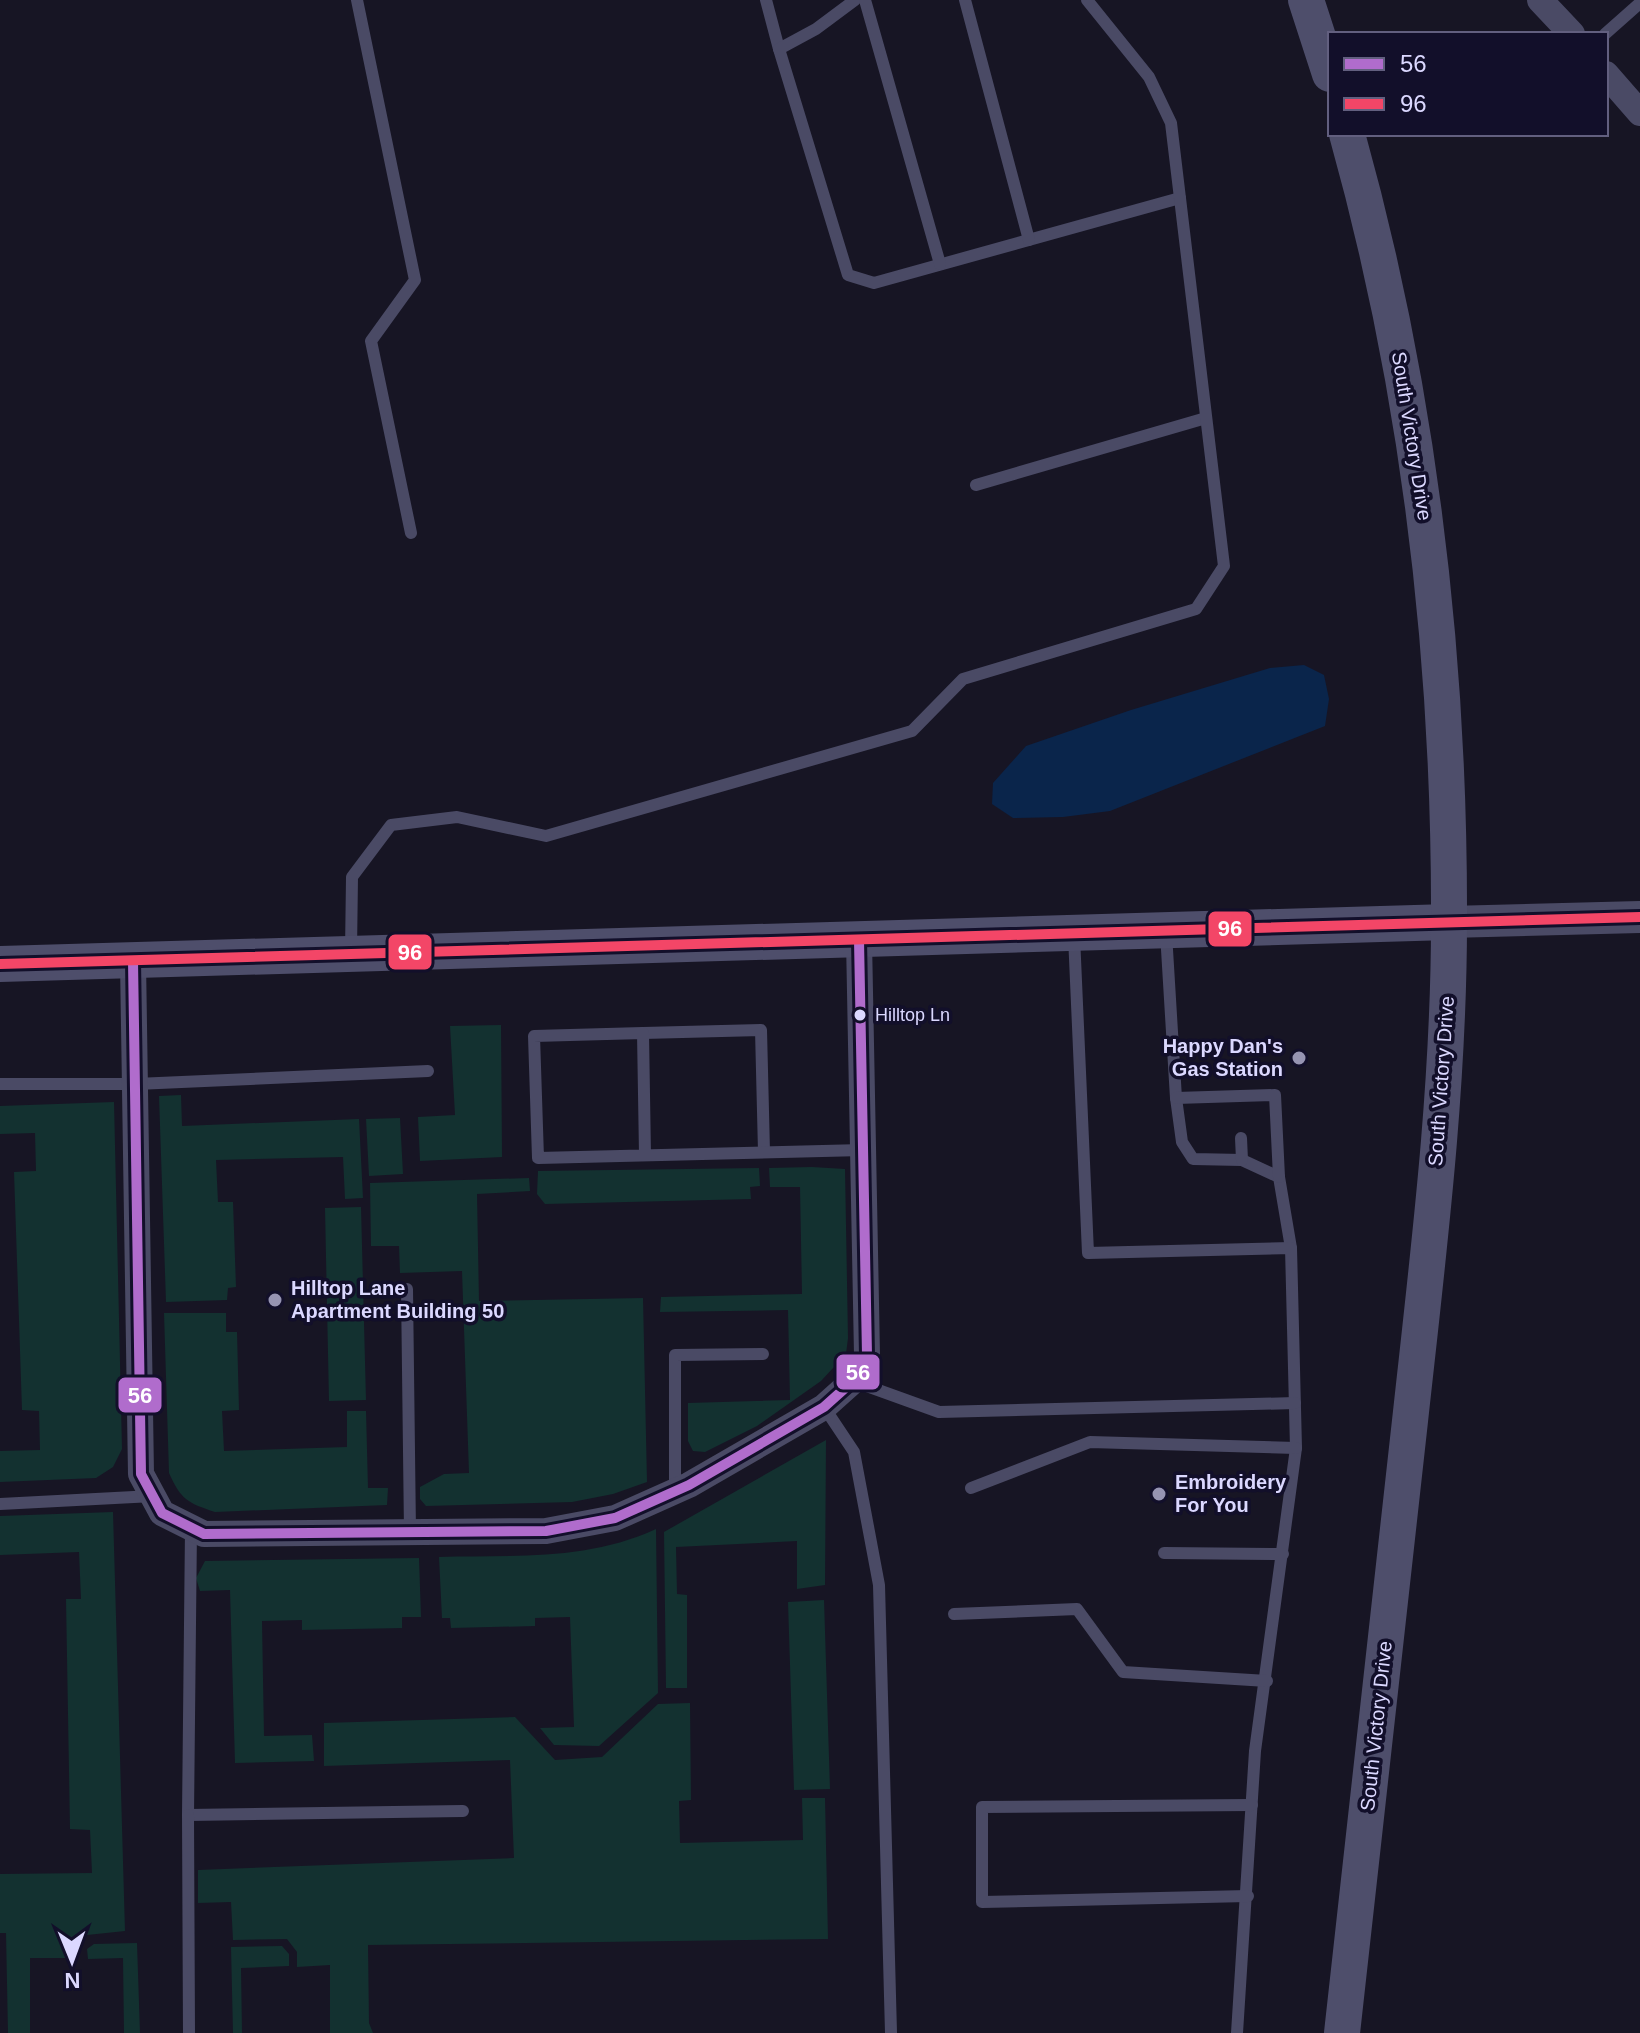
<svg xmlns="http://www.w3.org/2000/svg" width="1640" height="2033" font-family="Arial,sans-serif">
	<style>
		.green { fill: #133130 }
		.water { fill: #0a254b }
		.lines { fill: none; stroke-linecap: round; stroke-linejoin: round }
		.service { stroke: #4a4a65; stroke-width: 12 }
		.minor { stroke: #4a4a65; stroke-width: 26 }
		.tertiary { stroke: #4a4a65; stroke-width: 32 }
		.secondary { stroke: #4e4e6b; stroke-width: 36 }
		.bus-1-casing { stroke: #120f2a; stroke-width: 16 }
		.bus-2-casing { stroke: #120f2a; stroke-width: 16 }
		.bus-1 { stroke: #b06ccc; stroke-width: 10 }
		.bus-2 { stroke: #f34667; stroke-width: 10 }
		.bus-dot { fill: #dbd8ff; stroke: #120f2a; stroke-width: 3 }
		.poi-dot { fill: #9694b2; stroke: #120f2a; stroke-width: 3 }
		.labels { text-anchor: middle; dominant-baseline: central; stroke-width: 7; stroke-linejoin: round; paint-order: stroke }
		.bus-label { font-size: 18px; fill: #dbd8ff; stroke: #120f2a; text-anchor: start }
		.street-label { font-size: 20px; fill: #dbd8ff; stroke: #120f2a }
		.poi-label { font-size: 20px; font-weight: bold; fill: #dbd8ff; stroke: #120f2a; text-anchor: start }
		.line-badge { stroke: #120f2a; stroke-width: 3 }
		.badge-label { font-size: 22px; text-anchor: middle; font-weight: bold; fill: #fff }
	</style>
	<rect width="100%" height="100%" fill="#171524"/>
	<g class="green">
		<polygon points="501,1025 502,1157 420,1161 418,1117 455,1115 450,1026"/>
		<polygon points="181,1095 182,1126 359,1119 363,1198 345,1199 343,1157 216,1160 218,1202 233,1202 236,1287 228,1288 227,1300 166,1302 159,1096"/>
		<polygon points="114,1102 122,1449 113,1467 96,1478 0,1482 0,1451 40,1450 39,1411 22,1410 14,1172 36,1171 35,1133 0,1134 0,1106"/>
		<polygon points="400,1118 403,1174 369,1176 366,1119"/>
		<polygon points="812,1167 845,1169 848,1338 846,1354 821,1381 757,1426 705,1452 693,1451 688,1441 688,1403 790,1400 788,1310 660,1312 661,1297 802,1294 800,1187 770,1187 769,1168"/>
		<polygon points="759,1168 760,1186 750,1187 751,1199 545,1204 537,1194 538,1171"/>
		<polygon points="529,1178 530,1191 477,1194 479,1301 643,1298 647,1482 613,1494 572,1502 426,1506 420,1499 420,1487 444,1474 469,1473 462,1271 400,1273 399,1246 371,1246 370,1183"/>
		<polygon points="361,1207 366,1400 329,1401 325,1208"/>
		<path d="M164 1313H226V1332H237L239 1410 222 1411 224 1451 347 1447V1411H366L368 1488H388L387 1505 215 1512C188 1503 181 1500 169 1473Z"/>
		<polygon points="826,1440 825,1585 797,1589 797,1541 676,1547 677,1594 687,1595 687,1688 666,1688 664,1532"/>
		<polygon points="113,1512 125,1931 87,1935 77,1944 78,1958 30,1958 30,2033 8,2033 6,1933 0,1933 0,1874 92,1873 90,1830 70,1829 66,1599 81,1599 79,1552 0,1555 0,1516"/>
		<path d="M656 1529 658 1693 599 1746 554 1745 540 1728 574 1727 570 1617 535 1618V1626L451 1628 450 1618H442L439 1557C514 1555 587 1561 656 1529Z"/>
		<polygon points="419,1558 421,1617 402,1617 402,1628 302,1630 302,1620 262,1621 264,1736 312,1735 314,1761 235,1763 230,1590 200,1591 196,1578 205,1561"/>
		<polygon points="824,1600 830,1789 794,1790 788,1602"/>
		<polygon points="690,1703 691,1800 679,1801 680,1843 803,1840 802,1798 825,1798 828,1939 368,1945 369,2023 373,2033 330,2033 330,1965 297,1967 297,1952 287,1939 233,1940 231,1902 198,1903 198,1870 514,1858 510,1760 324,1766 324,1723 515,1717 555,1760 602,1757 658,1704"/>
		<polygon points="137,1943 140,2033 124,2033 123,1958 88,1959 87,1949 94,1944"/>
		<polygon points="282,1946 289,1954 289,1966 241,1968 242,2033 233,2033 231,1947"/>
	</g>
	<polygon class="water" points="1304,665 1324,675 1329,699 1325,726 1110,811 1063,817 1013,818 992,804 993,783 1026,746 1131,710 1270,668"/>
	<g class="lines">
		<g class="service">
			<polyline points="357,0 415,280 371,341 411,533"/>
			<polyline points="766,0 779,49"/>
			<polyline points="855,0 816,29 779,49 848,275 874,283 1180,198"/>
			<polyline points="865,0 940,264"/>
			<polyline points="965,0 1029,240"/>
			<polyline points="1605,34 1640,3"/>
			<polyline points="976,485 1206,418"/>
			<polyline points="1166,933 1176,1098 1182,1142 1193,1159 1242,1160 1279,1177 1291,1248"/>
			<polyline points="1074,936 1088,1253 1291,1248 1296,1448 1255,1751 1237,2033"/>
			<polyline points="351,951 352,877 391,825 457,817 546,836 912,731 963,679 1196,609 1224,566 1171,123 1149,77 1087,0"/>
			<polyline points="643,1033 761,1030 764,1152"/>
			<polyline points="0,1084 136,1084 428,1071"/>
			<polyline points="1176,1098 1275,1095 1279,1177"/>
			<polyline points="1241,1138 1242,1160"/>
			<polyline points="645,1155 643,1033 534,1036 538,1158 863,1150"/>
			<polyline points="407,1289 410,1532"/>
			<polyline points="853,1381 939,1412 1295,1403"/>
			<polyline points="824,1407 854,1452 879,1585 891,2033"/>
			<polyline points="971,1488 1090,1442 1296,1448"/>
			<polyline points="675,1492 675,1355 763,1354"/>
			<polyline points="0,1504 153,1496"/>
			<polyline points="191,1528 188,1815 463,1811"/>
			<polyline points="1164,1553 1283,1554"/>
			<polyline points="954,1614 1077,1609 1123,1672 1267,1681"/>
			<polyline points="188,1815 189,2033"/>
			<polyline points="1248,1896 982,1902 982,1807 1252,1805"/>
		</g>
		<g class="minor">
			<polyline points="1540,0 1572,34"/>
			<polyline points="1606,74 1640,113"/>
			<polyline points="133,961 141,1474 162,1513 204,1534 546,1531 615,1518 689,1485 824,1407 853,1381 867,1355 859,940"/>
		</g>
		<polyline class="tertiary" points="1449,922 1640,917"/>
		<g class="secondary">
			<polyline points="1306,0 1330,74"/>
			<polyline points="0,964 1449,922"/>
			<path d="M1342 2033C1365 1829 1387 1625 1410 1421 1428 1256 1449 1090 1449 923 1450 657 1419 391 1347 134"/>
		</g>
		<defs>
			<polyline id="bus-1" points="133,961 141,1474 162,1513 204,1534 546,1531 615,1518 689,1485 824,1407 853,1381 867,1355 859,940"/>
			<polyline id="bus-2" points="0,964 1640,917"/>
		</defs>
		<use href="#bus-1" class="bus-1-casing"/>
		<use href="#bus-2" class="bus-2-casing"/>
		<use href="#bus-1" class="bus-1"/>
		<use href="#bus-2" class="bus-2"/>
	</g>
	<circle class="bus-dot" cx="860" cy="1015" r="7"/>
	<g class="poi-dot">
		<circle cx="1299" cy="1058" r="8"/>
		<circle cx="275" cy="1300" r="8"/>
		<circle cx="1159" cy="1494" r="8"/>
	</g>
	<g class="labels">
		<g class="bus-label">
			<text x="875" y="1015">Hilltop Ln</text>
		</g>
		<g class="street-label">
			<text transform="translate(1412 436) rotate(81)">South Victory Drive</text>
			<text transform="translate(1441 1081) rotate(-86)">South Victory Drive</text>
			<text transform="translate(1376 1726) rotate(-84)">South Victory Drive</text>
		</g>
		<g class="poi-label">
			<text x="1283" y="1046" text-anchor="end">Happy Dan's<tspan x="1283" dy="23">Gas Station</tspan></text>
			<text x="291" y="1288">Hilltop Lane<tspan x="291" dy="23">Apartment Building 50</tspan></text>
			<text x="1175" y="1482">Embroidery<tspan x="1175" dy="23">For You</tspan></text>
		</g>
	</g>
	<g class="line-badge">
		<rect x="1207" y="910" width="46" height="38" rx="8" fill="#f34667"/>
		<rect x="387" y="933" width="46" height="38" rx="8" fill="#f34667"/>
		<rect x="835" y="1353" width="46" height="38" rx="8" fill="#b06ccc"/>
		<rect x="117" y="1376" width="46" height="38" rx="8" fill="#b06ccc"/>
	</g>
	<g class="badge-label">
		<text x="1230" y="936">96</text>
		<text x="410" y="960">96</text>
		<text x="858" y="1380">56</text>
		<text x="140" y="1403">56</text>
	</g>
	<rect x="1328" y="32" width="280" height="104" fill="#120f2a" stroke="#625f7f" stroke-width="2"/>
	<rect x="1344" y="58" width="40" height="12" fill="#b06ccc" stroke="#625f7f" stroke-width="2"/>
	<text x="1400" y="72" font-size="24" fill="#dbd8ff">56</text>
	<rect x="1344" y="98" width="40" height="12" fill="#f34667" stroke="#625f7f" stroke-width="2"/>
	<text x="1400" y="112" font-size="24" fill="#dbd8ff">96</text>
	<g transform="translate(72 1961) rotate(179)" stroke="#120f2a" stroke-width="6" paint-order="stroke">
	<path d="M0-6L14 30L0 20L-14 30Z" fill="#dbd8ff"/>
	<text y="-12" font-size="22" font-weight="bold" text-anchor="middle" fill="#dbd8ff">N</text>
	</g>
</svg>
